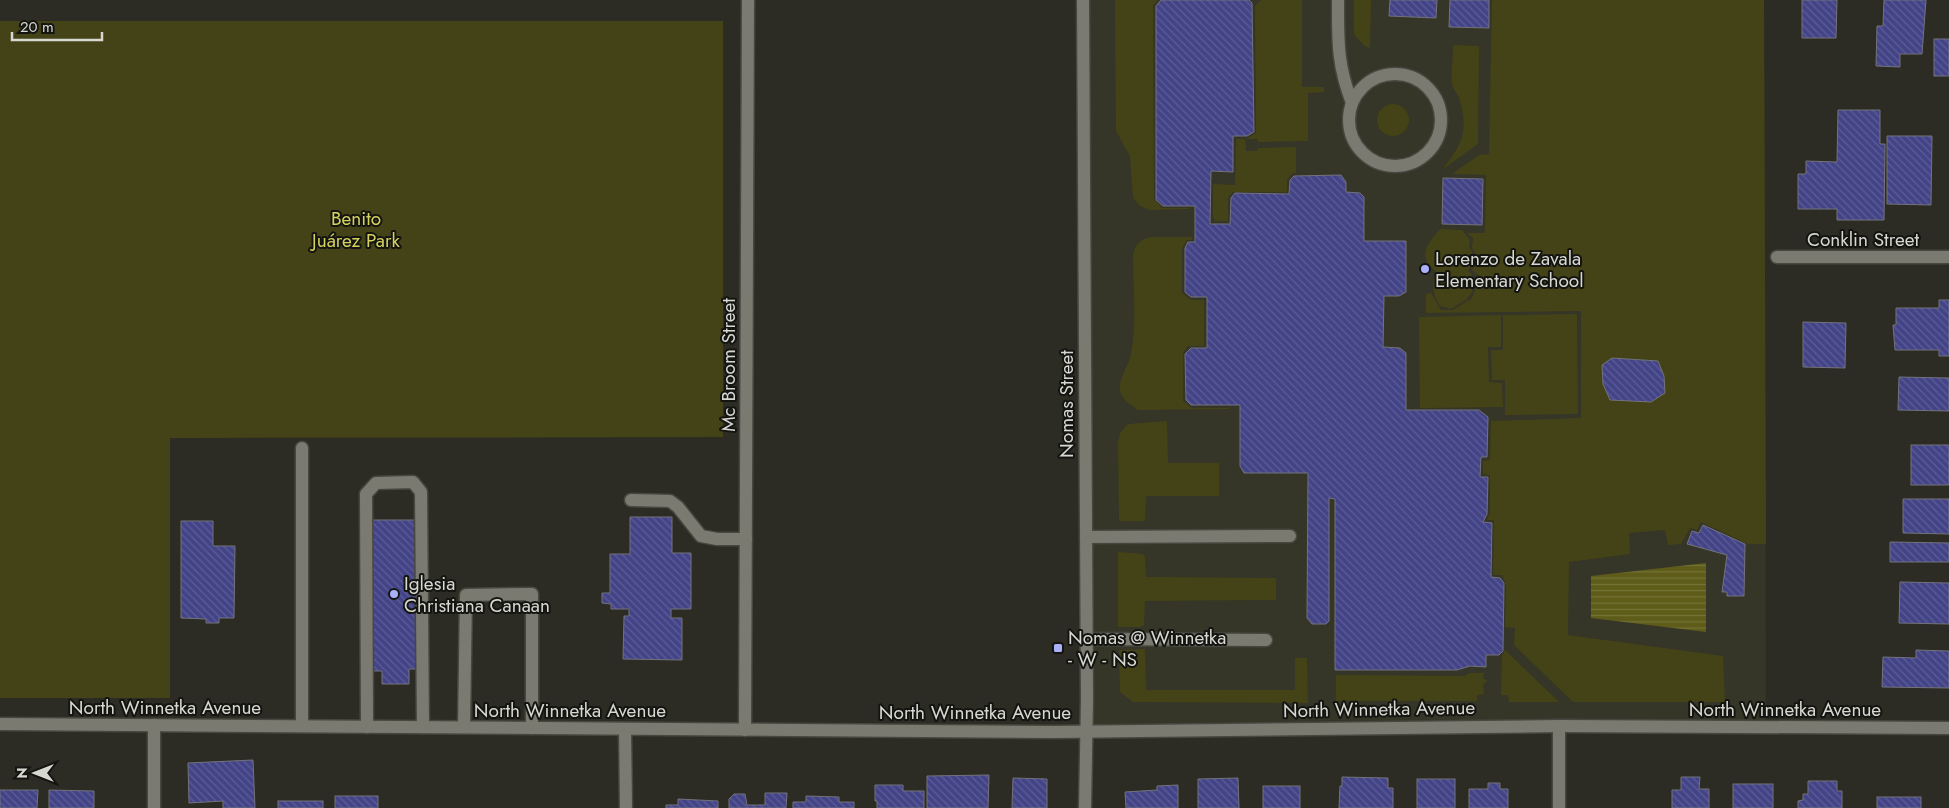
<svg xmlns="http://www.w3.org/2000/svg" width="1949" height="808" font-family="Jost,sans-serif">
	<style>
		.built { fill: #353528 }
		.green { fill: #444317 }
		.water { fill: url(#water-rules) }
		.building { fill: url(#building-back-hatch); stroke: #72737c }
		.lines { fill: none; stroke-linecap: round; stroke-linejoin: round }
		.minor-casing { stroke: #474740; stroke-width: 15 }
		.minor { stroke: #7a7a71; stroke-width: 12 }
		.poi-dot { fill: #aab0fb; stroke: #141411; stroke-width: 2 }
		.labels { text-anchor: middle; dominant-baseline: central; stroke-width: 4; stroke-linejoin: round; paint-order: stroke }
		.park-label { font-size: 19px; fill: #d5d35e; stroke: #141411 }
		.street-label { font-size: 19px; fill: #d8d8d3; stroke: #141411 }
		.poi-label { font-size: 19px; fill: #d8d8d3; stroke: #141411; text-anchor: start }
	</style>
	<defs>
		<pattern id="water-rules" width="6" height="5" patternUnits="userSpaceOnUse" patternTransform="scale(1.25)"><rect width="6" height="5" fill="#5e5c18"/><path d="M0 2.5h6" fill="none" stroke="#747339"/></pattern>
		<pattern id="building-back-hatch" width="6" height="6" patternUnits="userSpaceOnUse" patternTransform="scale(1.25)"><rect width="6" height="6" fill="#434387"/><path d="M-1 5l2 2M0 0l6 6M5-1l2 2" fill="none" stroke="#5d5d97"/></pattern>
	</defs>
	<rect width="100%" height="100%" fill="#2c2c24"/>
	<polygon class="built" points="1083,0 1764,0 1766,727 1086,731"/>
	<g class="green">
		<polygon points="1115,0 1158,0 1153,5 1154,199 1162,208 1189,208 1189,209 1150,210 1140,206 1133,198 1130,156 1116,131"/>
		<polygon points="1261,0 1302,0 1302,87 1324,87 1324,92 1308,93 1308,141 1258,142 1258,139 1245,139 1246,151 1257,151 1258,148 1296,147 1296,173 1293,173 1287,179 1287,192 1233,192 1228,197 1228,221 1216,221 1213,218 1213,184 1235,185 1236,139 1245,139 1256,133 1255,6"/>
		<polygon points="1354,0 1371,0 1370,48 1365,46 1354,35"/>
		<polygon points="1492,0 1764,0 1766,544 1748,544 1701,522 1697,530 1690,528 1681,544 1668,545 1665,530 1629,533 1630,554 1569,562 1568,635 1723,656 1725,702 1573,702 1514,645 1515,628 1505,627 1506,585 1502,575 1493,575 1494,520 1487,520 1490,513 1490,475 1483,474 1483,461 1490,460 1491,421 1581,418 1581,311 1426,313 1426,294 1431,293 1441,310 1453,310 1472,298 1480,276 1472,270 1478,259 1472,248 1473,238 1467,233 1485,233 1486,175 1452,174 1479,155 1489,154"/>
		<polygon points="0,21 723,21 723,437 170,438 170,698 0,698"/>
		<path d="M1453 45 1479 46 1478 144 1443 169C1461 145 1469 133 1460 101 1459 95 1453 90 1452 84 1451 72 1453 58 1453 45Z"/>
		<circle cx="1393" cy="120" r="16"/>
		<path d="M1440 229 1462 230 1470 240 1469 247 1472 251 1474 261 1468 271 1472 275V292L1467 299 1451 309 1440 306C1433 295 1431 285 1436 272 1433 269 1427 263 1426 259 1422 249 1434 236 1440 229Z"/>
		<path d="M1151 237H1192V240H1187L1182 248V293L1191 300H1204V346H1188L1183 352V401L1192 408H1229V409L1138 410C1132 406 1124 401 1121 394 1116 380 1129 367 1131 354 1137 323 1133 288 1133 256 1135 244 1139 240 1151 237Z"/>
		<polygon points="1577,314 1578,414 1505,415 1505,380 1492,380 1491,350 1503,350 1503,315"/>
		<polygon points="1501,315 1501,347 1488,347 1489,382 1502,383 1503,407 1420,408 1419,317"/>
		<polygon points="1167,421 1168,463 1219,463 1219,496 1146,496 1145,521 1119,521 1118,443 1120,433 1128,424"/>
		<polygon points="1118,552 1143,554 1145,557 1146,577 1276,578 1276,600 1145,601 1144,625 1140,627 1118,627"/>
		<polygon points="1145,649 1146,690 1295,690 1295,658 1307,658 1308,703 1133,702 1120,692 1119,650"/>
		<polygon points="1505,650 1559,702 1509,702 1508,695 1501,695 1502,656"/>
		<polygon points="1469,673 1484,673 1483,678 1487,681 1483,685 1484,694 1477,695 1477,701 1336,701 1336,675 1465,676"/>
	</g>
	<polygon class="water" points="1706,563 1706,632 1591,618 1591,576"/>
	<g class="building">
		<polygon points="1161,0 1249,0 1252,3 1254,132 1247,136 1233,136 1233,172 1211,171 1210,224 1230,224 1231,198 1235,193 1289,194 1290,180 1294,176 1341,175 1346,182 1346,192 1360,193 1364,197 1364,241 1406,241 1406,292 1399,296 1384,296 1383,347 1400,348 1406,353 1406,410 1479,410 1488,417 1487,457 1481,457 1480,477 1488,477 1487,514 1483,522 1492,523 1491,577 1500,578 1504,583 1503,651 1499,655 1486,655 1486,667 1470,666 1457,670 1335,670 1335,499 1329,498 1329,621 1326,624 1312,624 1307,618 1308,473 1244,473 1240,466 1240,405 1191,405 1186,400 1185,354 1191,348 1207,348 1207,297 1191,297 1185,292 1185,248 1188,242 1195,242 1195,206 1163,206 1156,200 1156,6"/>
		<polygon points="1390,0 1437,0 1436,18 1389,16"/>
		<polygon points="1450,0 1489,0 1489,28 1449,27"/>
		<polygon points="1802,0 1837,0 1836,38 1802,38"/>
		<polygon points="1884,0 1926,0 1922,54 1900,54 1900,67 1876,66 1877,26 1883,26"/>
		<rect x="1934" y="39" width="15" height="37"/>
		<polygon points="1838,110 1880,110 1880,144 1885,144 1884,220 1837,220 1837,209 1798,209 1798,174 1806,174 1806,161 1837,162"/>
		<polygon points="1887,136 1932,136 1931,205 1887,204"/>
		<polygon points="1443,178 1483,179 1482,225 1442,224"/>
		<polygon points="1939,300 1949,300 1949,356 1939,356 1939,350 1895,350 1893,325 1896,325 1896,308 1939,308"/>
		<polygon points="1803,322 1846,323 1845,368 1803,367"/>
		<polygon points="1612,358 1658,361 1664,376 1665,393 1651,402 1610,400 1603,384 1602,365"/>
		<polygon points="1899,377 1949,378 1949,411 1898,410"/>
		<rect x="1911" y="445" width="38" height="40"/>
		<polygon points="1903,499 1949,499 1949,534 1903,533"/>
		<polygon points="630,517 672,517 672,553 691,553 691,609 671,609 671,618 682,618 682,660 623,659 624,616 629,616 629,609 611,609 611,604 602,603 602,593 610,593 610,554 630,554"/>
		<polygon points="371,520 415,520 416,669 409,669 409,684 382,684 382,671 373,671"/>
		<polygon points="181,521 213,521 213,546 235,546 234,618 219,618 219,623 206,623 206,619 181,618"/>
		<polygon points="1703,525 1745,544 1744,596 1727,596 1727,592 1722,592 1727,555 1687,544 1692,531 1699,533"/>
		<polygon points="1890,542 1949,543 1949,562 1890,562"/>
		<polygon points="1900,582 1949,583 1949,624 1899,623"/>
		<polygon points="1916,650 1949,651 1949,688 1882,687 1883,657 1916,658"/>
		<polygon points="253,760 255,808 223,808 223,801 189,803 188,763"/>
		<polygon points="989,775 988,808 927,808 927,776"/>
		<polygon points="1342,777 1388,778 1388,788 1393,788 1393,808 1339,808 1340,786 1342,786"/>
		<polygon points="1681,777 1700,777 1699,789 1709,789 1709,808 1672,808 1672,790 1681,790"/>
		<polygon points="1013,778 1047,779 1047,808 1012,808"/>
		<polygon points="1238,778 1239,808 1198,808 1198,779"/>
		<rect x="1417" y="779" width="38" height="29"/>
		<polygon points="1808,781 1837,781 1837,791 1842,791 1842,808 1798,808 1798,801 1803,800 1803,794 1808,794"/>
		<polygon points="1488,783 1500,783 1500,789 1508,789 1508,808 1469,808 1469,789 1488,789"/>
		<rect x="1733" y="784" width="40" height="24"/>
		<polygon points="875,785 903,785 903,791 924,791 924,808 877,808 877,801 875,801"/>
		<polygon points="1178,785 1178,808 1126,808 1125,792 1157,790 1157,786"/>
		<rect x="1263" y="786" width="37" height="22"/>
		<polygon points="0,790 38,790 37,808 0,808"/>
		<polygon points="49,790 94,791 94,808 49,808"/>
		<polygon points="765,793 787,793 786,808 729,808 729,799 734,794 745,794 747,805 765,805"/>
		<rect x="335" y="796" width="43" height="12"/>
		<polygon points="806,796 839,797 839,802 854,802 854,808 793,808 793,802 806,802"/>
		<rect x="1877" y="797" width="44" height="11"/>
		<polygon points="678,799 718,801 718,808 666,808 666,805 678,805"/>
		<rect x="278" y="801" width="45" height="7"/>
	</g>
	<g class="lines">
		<defs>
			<g id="minor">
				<polyline points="1083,0 1087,700 1085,808"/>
				<path d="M1338 0C1338 41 1337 64 1352 103"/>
				<circle cx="1395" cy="120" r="46"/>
				<polyline points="1777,257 1949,257"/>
				<polyline points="302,448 302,726"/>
				<polyline points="631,500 670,501 678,507 701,536 717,539 746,539"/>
				<polyline points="1086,537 1290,536"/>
				<polyline points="1087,639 1266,640"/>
				<polyline points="0,724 1053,732 1559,726 1949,728"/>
				<polyline points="154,725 154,808"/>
				<polyline points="1559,726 1559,808"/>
				<polyline points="367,727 366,494 376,483 413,482 421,492 423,727"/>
				<polyline points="464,727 466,595 532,594 532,728"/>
				<polyline points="625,729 626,808"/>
				<polyline points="745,730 748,0"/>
			</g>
		</defs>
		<use href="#minor" class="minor-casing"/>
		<use href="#minor" class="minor"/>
	</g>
	<g class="poi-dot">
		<circle cx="1425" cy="269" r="5"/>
		<circle cx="394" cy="594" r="5"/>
		<rect x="1053" y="643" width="10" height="10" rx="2.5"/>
	</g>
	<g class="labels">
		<g class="park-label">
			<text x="356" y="218">Benito<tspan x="356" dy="22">Juárez Park</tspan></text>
		</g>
		<g class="street-label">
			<text x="1863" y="239">Conklin Street</text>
			<text transform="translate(728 365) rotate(-90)">Mc Broom Street</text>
			<text transform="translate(1066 404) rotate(-90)">Nomas Street</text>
			<text x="165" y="707">North Winnetka Avenue</text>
			<text transform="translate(1379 709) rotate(-1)">North Winnetka Avenue</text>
			<text x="1785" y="709">North Winnetka Avenue</text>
			<text x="570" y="710">North Winnetka Avenue</text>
			<text x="975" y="712">North Winnetka Avenue</text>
		</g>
		<g class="poi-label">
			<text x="1435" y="258">Lorenzo de Zavala<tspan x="1435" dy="22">Elementary School</tspan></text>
			<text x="404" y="583">Iglesia<tspan x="404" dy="22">Christiana Canaan</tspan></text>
			<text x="1068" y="637">Nomas @ Winnetka<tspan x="1068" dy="22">- W - NS</tspan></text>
		</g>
	</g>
	<g transform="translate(35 773) rotate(270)" stroke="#141411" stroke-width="4" paint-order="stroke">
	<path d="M0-4L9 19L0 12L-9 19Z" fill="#d8d8d3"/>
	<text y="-8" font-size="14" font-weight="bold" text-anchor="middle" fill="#d8d8d3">N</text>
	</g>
	<path d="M12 32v8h90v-8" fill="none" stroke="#d8d8d3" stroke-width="2.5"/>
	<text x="20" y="32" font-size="15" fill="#d8d8d3" stroke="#141411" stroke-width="4" paint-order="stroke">20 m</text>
</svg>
